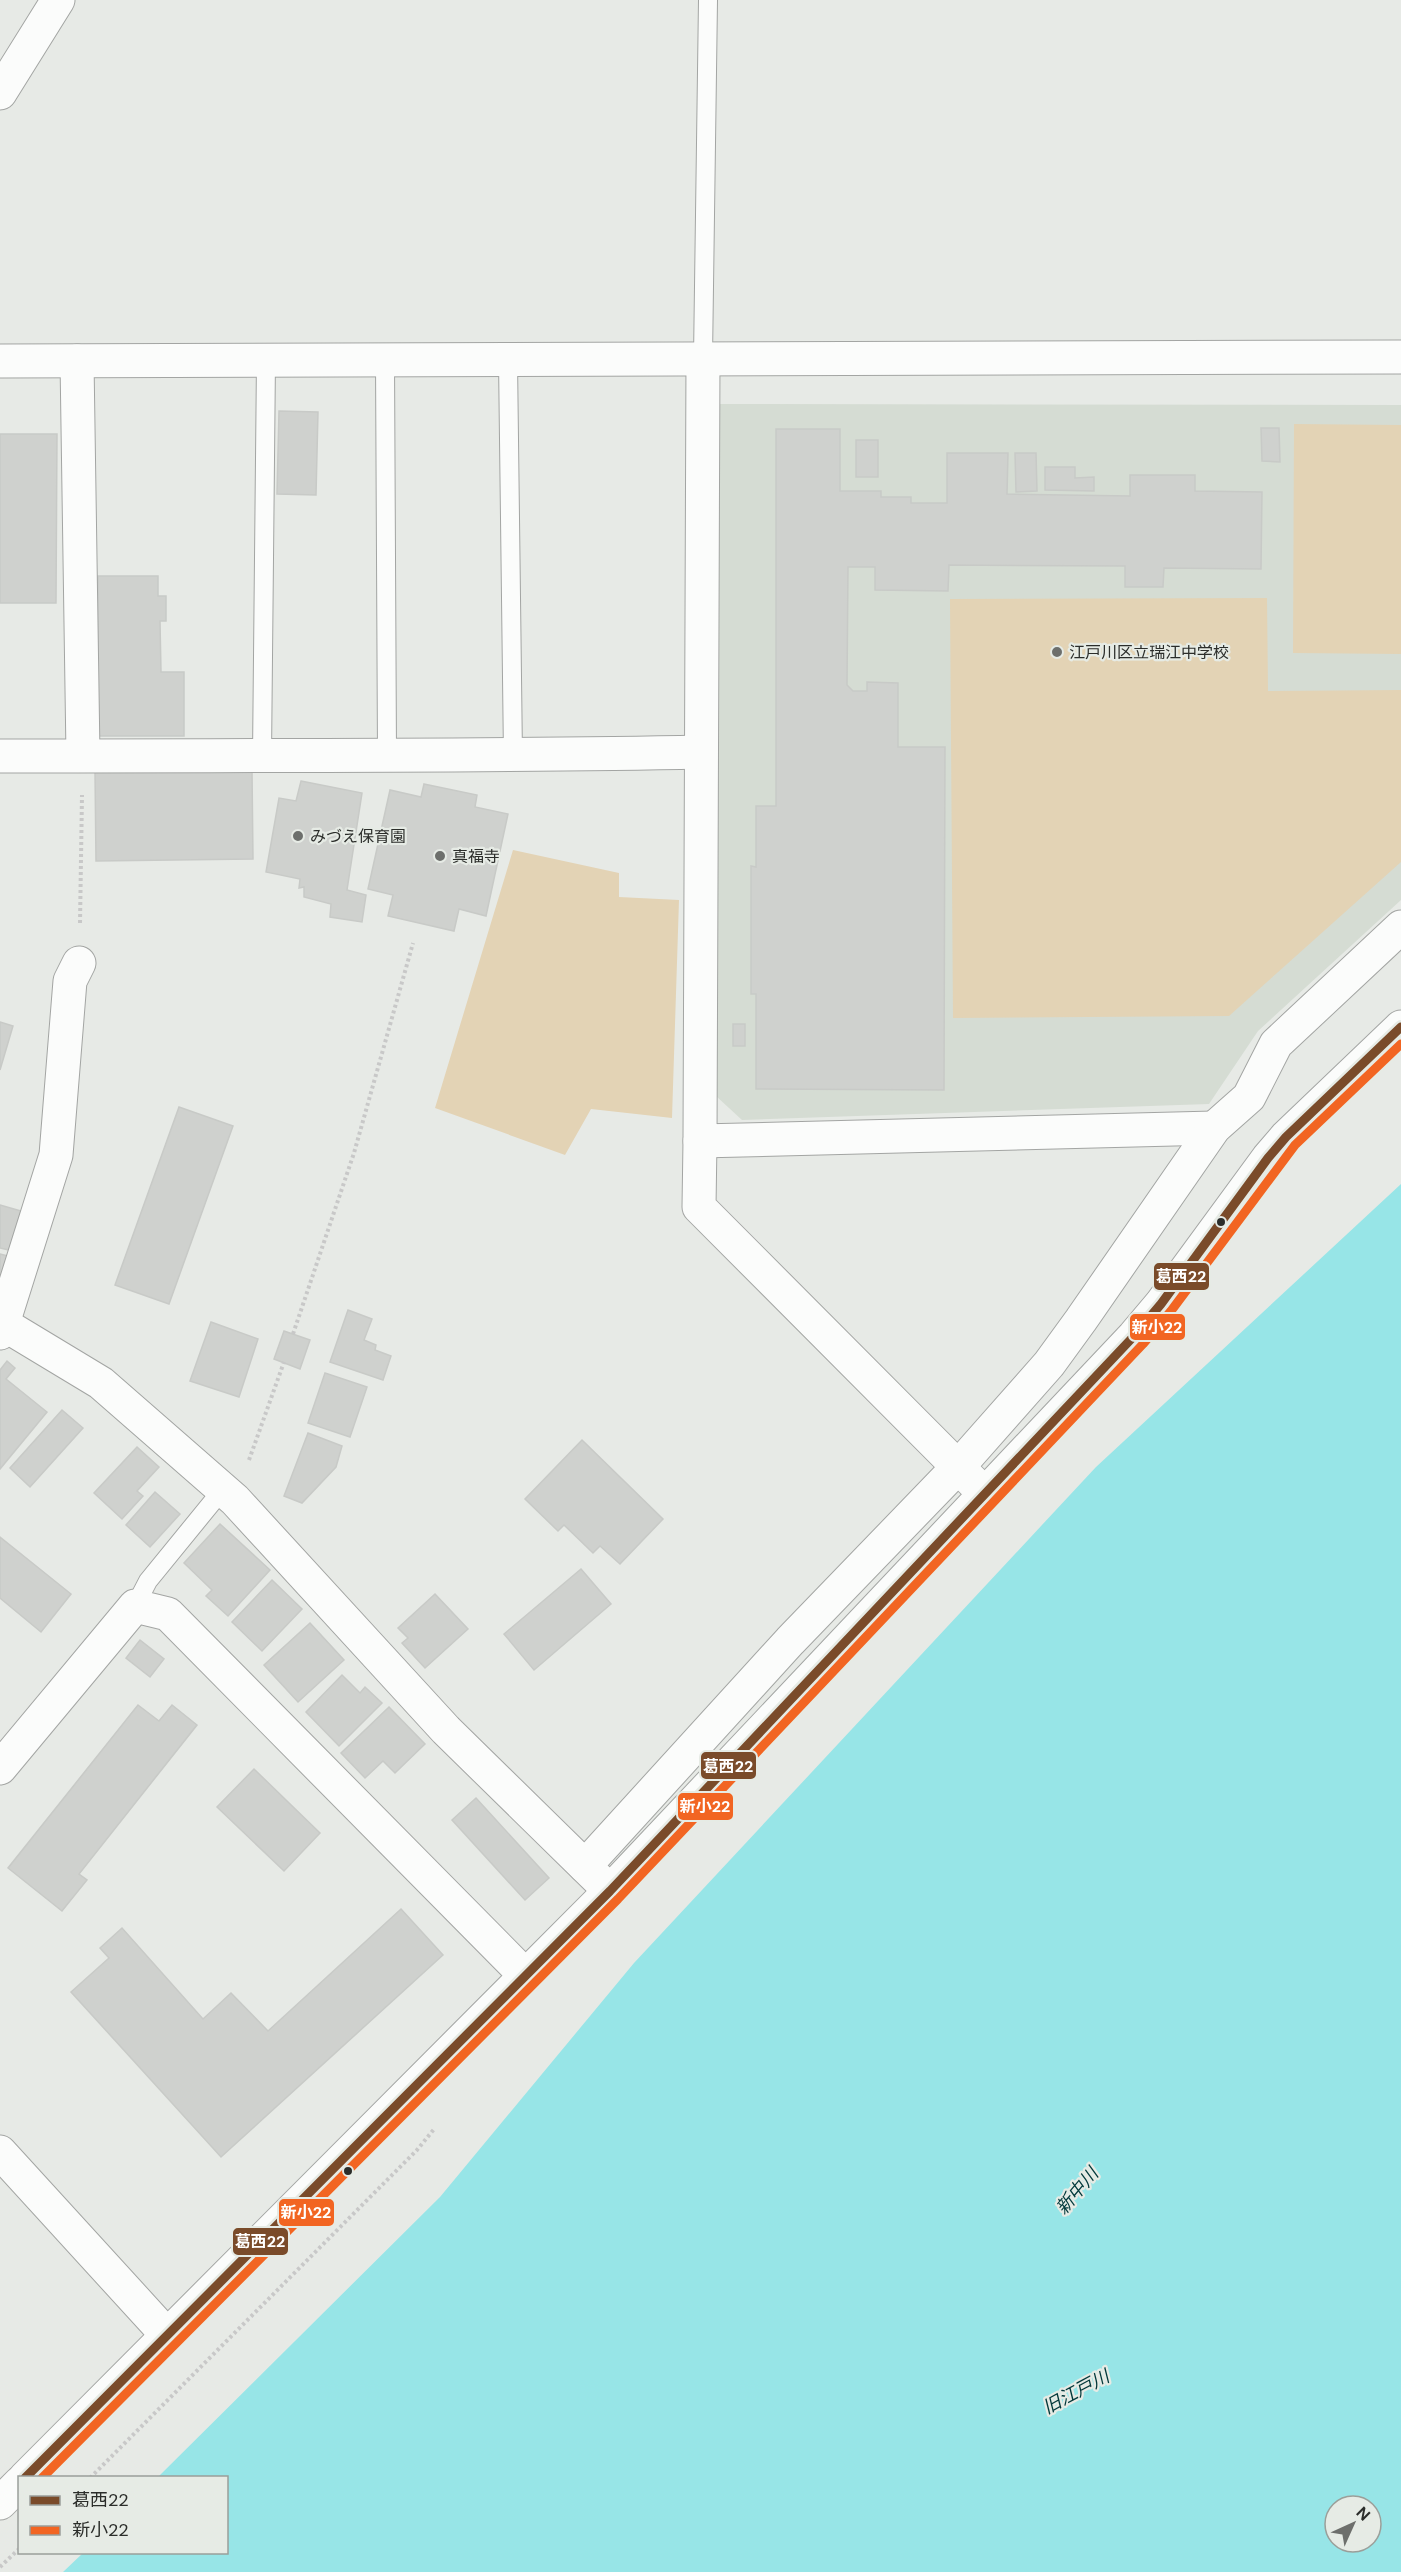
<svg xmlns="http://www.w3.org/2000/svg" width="1401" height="2572" font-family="'DM Sans','Noto Sans JP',sans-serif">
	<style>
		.built { fill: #d5dcd3 }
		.green { fill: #e3d3b5 }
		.water { fill: #97e5e7; fill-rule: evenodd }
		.building { fill: #cfd1ce; stroke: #c8cac7; stroke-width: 1.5 }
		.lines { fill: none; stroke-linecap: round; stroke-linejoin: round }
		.service-casing { stroke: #a3a5a3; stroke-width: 20 }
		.minor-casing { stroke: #a3a5a3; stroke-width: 35 }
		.tertiary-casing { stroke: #a3a5a3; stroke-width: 35 }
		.secondary-casing { stroke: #a3a5a3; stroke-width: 35 }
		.path { stroke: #c8c8c8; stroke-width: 4; stroke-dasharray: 3 3; stroke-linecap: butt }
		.service { stroke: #fbfcfb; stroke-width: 18 }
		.minor { stroke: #fbfcfb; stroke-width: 33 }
		.tertiary { stroke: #fbfcfb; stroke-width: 33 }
		.secondary { stroke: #fbfcfb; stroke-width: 33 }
		.bus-1-casing { stroke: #e6ebe5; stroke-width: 14 }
		.bus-2-casing { stroke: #e6ebe5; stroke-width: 14 }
		.bus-1 { stroke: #7a4b2a; stroke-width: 9 }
		.bus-2 { stroke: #f26522; stroke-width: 9 }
		.poi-dot { fill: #6d6f6c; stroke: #e6ebe5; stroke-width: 2 }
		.bus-dot { fill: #2b2d2a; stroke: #e6ebe5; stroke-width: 2 }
		.labels { text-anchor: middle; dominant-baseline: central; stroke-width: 4.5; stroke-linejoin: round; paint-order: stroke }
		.poi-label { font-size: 16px; fill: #2b2d2a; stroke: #e6ebe5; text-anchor: start }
		.water-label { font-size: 18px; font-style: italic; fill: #01383a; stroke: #e6ebe5 }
		.line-badge { stroke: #e6ebe5; stroke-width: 2 }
		.badge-label { font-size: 16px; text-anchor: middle; font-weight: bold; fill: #fff }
	</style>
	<rect width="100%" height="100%" fill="#e7eae6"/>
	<polygon class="built" points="713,404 1401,405 1401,900 1258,1031 1209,1104 742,1120 716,1096"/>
	<g class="green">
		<polygon points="1294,424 1401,425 1401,654 1293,653"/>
		<polygon points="1267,598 1268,691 1401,690 1401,862 1229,1016 953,1018 950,599"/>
		<polygon points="513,850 619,873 619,897 679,900 672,1118 591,1109 565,1155 435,1108"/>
	</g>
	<path class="water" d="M1401 1184V2572H63L83 2553 226 2552V2478L158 2477 440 2197 634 1963 1096 1467ZM1335 2506H1371V2542H1335Z"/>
	<g class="building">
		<polygon points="279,411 318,412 316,495 277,494"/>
		<polygon points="1261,428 1279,428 1280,462 1262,461"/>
		<polygon points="776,429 840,429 840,491 881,491 881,497 911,497 911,503 947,503 947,453 1008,453 1007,494 1130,496 1130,475 1195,475 1195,491 1262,492 1261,569 1164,568 1163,587 1125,587 1125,566 949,565 948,591 875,590 875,567 848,567 847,685 853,691 867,691 867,682 898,683 898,747 945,747 944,1090 756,1089 756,994 751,994 751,866 756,867 756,806 776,806"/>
		<polygon points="0,434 57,434 56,603 0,603"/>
		<rect x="856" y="440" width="22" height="37"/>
		<polygon points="1015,453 1036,453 1037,491 1016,492"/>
		<polygon points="1045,467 1075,467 1075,478 1094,477 1094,491 1045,490"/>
		<polygon points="98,576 158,576 158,596 166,596 166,621 160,621 161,672 184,672 184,736 98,736"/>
		<polygon points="252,770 253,859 96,861 95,772"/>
		<polygon points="301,781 362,793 347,890 366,895 362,922 330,917 331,904 304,897 304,887 299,888 300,879 266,872 279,798 296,801"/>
		<polygon points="424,784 477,795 475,807 508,814 486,916 459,909 454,931 388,916 393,895 368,889 390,790 421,797"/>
		<polygon points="0,1022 13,1026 0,1070"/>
		<rect x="733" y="1024" width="12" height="22"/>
		<polygon points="179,1107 233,1126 169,1304 115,1285"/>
		<polygon points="0,1205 21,1211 9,1250 0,1248"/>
		<polygon points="0,1254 8,1256 0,1278"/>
		<polygon points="348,1310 372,1319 364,1340 376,1345 375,1350 391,1356 383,1380 330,1362"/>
		<polygon points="211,1322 258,1339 239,1397 190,1381"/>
		<polygon points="284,1331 310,1340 300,1369 274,1359"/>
		<polygon points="7,1361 15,1368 6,1379 47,1412 0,1469 0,1370"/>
		<polygon points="325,1373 367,1387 350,1437 308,1423"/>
		<polygon points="62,1410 83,1428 30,1487 10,1468"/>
		<polygon points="308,1433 342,1446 336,1467 302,1503 284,1496"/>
		<polygon points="582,1440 663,1519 620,1564 600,1546 593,1553 564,1525 558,1531 525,1499"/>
		<polygon points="137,1447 159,1467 137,1491 143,1496 122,1519 94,1493"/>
		<polygon points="155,1492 180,1514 150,1547 126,1525"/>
		<polygon points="220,1524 270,1570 228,1616 206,1596 212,1590 184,1563"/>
		<polygon points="0,1537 71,1594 41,1632 0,1598"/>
		<polygon points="581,1569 611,1604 534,1670 504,1634"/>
		<polygon points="272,1580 302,1609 262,1651 232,1622"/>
		<polygon points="435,1594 468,1629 425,1668 402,1643 408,1638 398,1628"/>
		<polygon points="310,1623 344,1660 298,1702 264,1665"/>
		<polygon points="140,1640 164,1659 150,1677 126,1658"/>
		<polygon points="342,1675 360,1693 365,1687 382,1703 339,1746 306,1712"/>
		<polygon points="138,1705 159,1721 172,1705 197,1725 79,1874 87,1880 62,1911 8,1868"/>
		<polygon points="389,1707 425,1744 395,1773 383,1761 365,1778 341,1753"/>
		<polygon points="254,1769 320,1833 284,1871 217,1807"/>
		<polygon points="476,1798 549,1878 525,1900 452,1820"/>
		<polygon points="401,1909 443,1955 221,2157 71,1992 109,1958 100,1948 122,1928 203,2019 231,1993 268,2031"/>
	</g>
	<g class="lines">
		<defs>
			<g id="service">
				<polyline points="703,358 708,0"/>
				<polyline points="508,360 513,756"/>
				<polyline points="385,361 387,754"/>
				<polyline points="262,756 266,360"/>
				<polyline points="135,1606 148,1581 223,1489"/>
			</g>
			<g id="minor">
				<polyline points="0,93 58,0"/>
				<polyline points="703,358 700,1141 1214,1128"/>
				<polyline points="77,361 83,755"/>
				<path d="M0 756C233 755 467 757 700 752"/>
				<polyline points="700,1141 699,1207 973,1482"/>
				<polyline points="0,1322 101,1383 235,1500 446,1730 600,1881"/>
				<polyline points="0,1333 56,1155 70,981 79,963"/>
				<polyline points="0,1768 135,1606 168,1614 526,1976"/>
				<polyline points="585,1866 790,1641 958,1467 1049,1364 1081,1320 1214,1128 1249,1097 1276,1044 1401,927"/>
				<polyline points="0,2152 167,2335"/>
			</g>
			<polyline id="tertiary" points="0,361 1401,357"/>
			<g id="secondary">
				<polyline points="25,2478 610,1891 1134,1336 1161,1304 1268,1158 1286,1137 1401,1027"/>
				<polyline points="0,2503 20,2483"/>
			</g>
		</defs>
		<use href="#service" class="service-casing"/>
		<use href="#minor" class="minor-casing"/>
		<use href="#tertiary" class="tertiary-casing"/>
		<use href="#secondary" class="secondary-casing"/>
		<g class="path">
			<polyline points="80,923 82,795"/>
			<polyline points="293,1334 354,1153 413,943"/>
			<polyline points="249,1460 284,1362"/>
			<polyline points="90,2478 417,2150 435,2128"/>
			<polyline points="0,2567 20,2548"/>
		</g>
		<use href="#service" class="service"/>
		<use href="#minor" class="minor"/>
		<use href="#tertiary" class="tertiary"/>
		<use href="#secondary" class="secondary"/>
		<defs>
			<polyline id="bus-1" points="25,2478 610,1891 1134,1336 1161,1304 1268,1158 1286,1137 1401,1027"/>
			<polyline id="bus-2" points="42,2478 618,1899 1143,1344 1171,1311 1295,1145 1401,1044"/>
		</defs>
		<use href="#bus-1" class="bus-1-casing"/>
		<use href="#bus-2" class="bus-2-casing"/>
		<use href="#bus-1" class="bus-1"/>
		<use href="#bus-2" class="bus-2"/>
	</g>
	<g class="poi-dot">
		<circle cx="1057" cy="652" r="6"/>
		<circle cx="298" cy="836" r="6"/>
		<circle cx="440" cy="856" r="6"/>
	</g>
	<g class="bus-dot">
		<circle cx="1221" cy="1222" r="5"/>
		<circle cx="348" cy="2171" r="5"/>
	</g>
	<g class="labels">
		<g class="poi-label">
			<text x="1069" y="652">江戸川区立瑞江中学校</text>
			<text x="310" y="836">みづえ保育園</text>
			<text x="452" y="856">真福寺</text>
		</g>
		<g class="water-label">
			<text transform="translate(1077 2191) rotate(-50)">新中川</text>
			<text transform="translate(1076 2392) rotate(-28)">旧江戸川</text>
		</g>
	</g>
	<g class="line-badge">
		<rect x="1153" y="1262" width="57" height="29" rx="6" fill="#7a4b2a"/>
		<rect x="1129" y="1313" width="57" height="28" rx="6" fill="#f26522"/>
		<rect x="700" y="1751" width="57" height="29" rx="6" fill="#7a4b2a"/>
		<rect x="677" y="1792" width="57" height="29" rx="6" fill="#f26522"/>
		<rect x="278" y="2198" width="57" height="29" rx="6" fill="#f26522"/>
		<rect x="232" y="2227" width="57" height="29" rx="6" fill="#7a4b2a"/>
	</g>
	<g class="badge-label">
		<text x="1181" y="1282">葛西22</text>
		<text x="1157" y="1333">新小22</text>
		<text x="728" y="1772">葛西22</text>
		<text x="705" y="1812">新小22</text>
		<text x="306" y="2218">新小22</text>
		<text x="260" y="2247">葛西22</text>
	</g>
	<rect x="18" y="2476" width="210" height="78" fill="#e6ebe5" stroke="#9b9f9a" stroke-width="1.5"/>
	<rect x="30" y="2496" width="30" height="9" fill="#7a4b2a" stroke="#9b9f9a" stroke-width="1.5"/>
	<text x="72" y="2506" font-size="18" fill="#2b2d2a">葛西22</text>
	<rect x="30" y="2526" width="30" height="9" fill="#f26522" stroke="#9b9f9a" stroke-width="1.5"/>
	<text x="72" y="2536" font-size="18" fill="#2b2d2a">新小22</text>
	<g transform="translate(1353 2524) rotate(45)"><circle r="28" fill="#e6ebe5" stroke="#9b9f9a" stroke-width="1.5"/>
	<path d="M0-4.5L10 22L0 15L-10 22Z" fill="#6d6f6c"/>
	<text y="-9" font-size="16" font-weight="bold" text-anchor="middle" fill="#2b2d2a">N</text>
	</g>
</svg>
